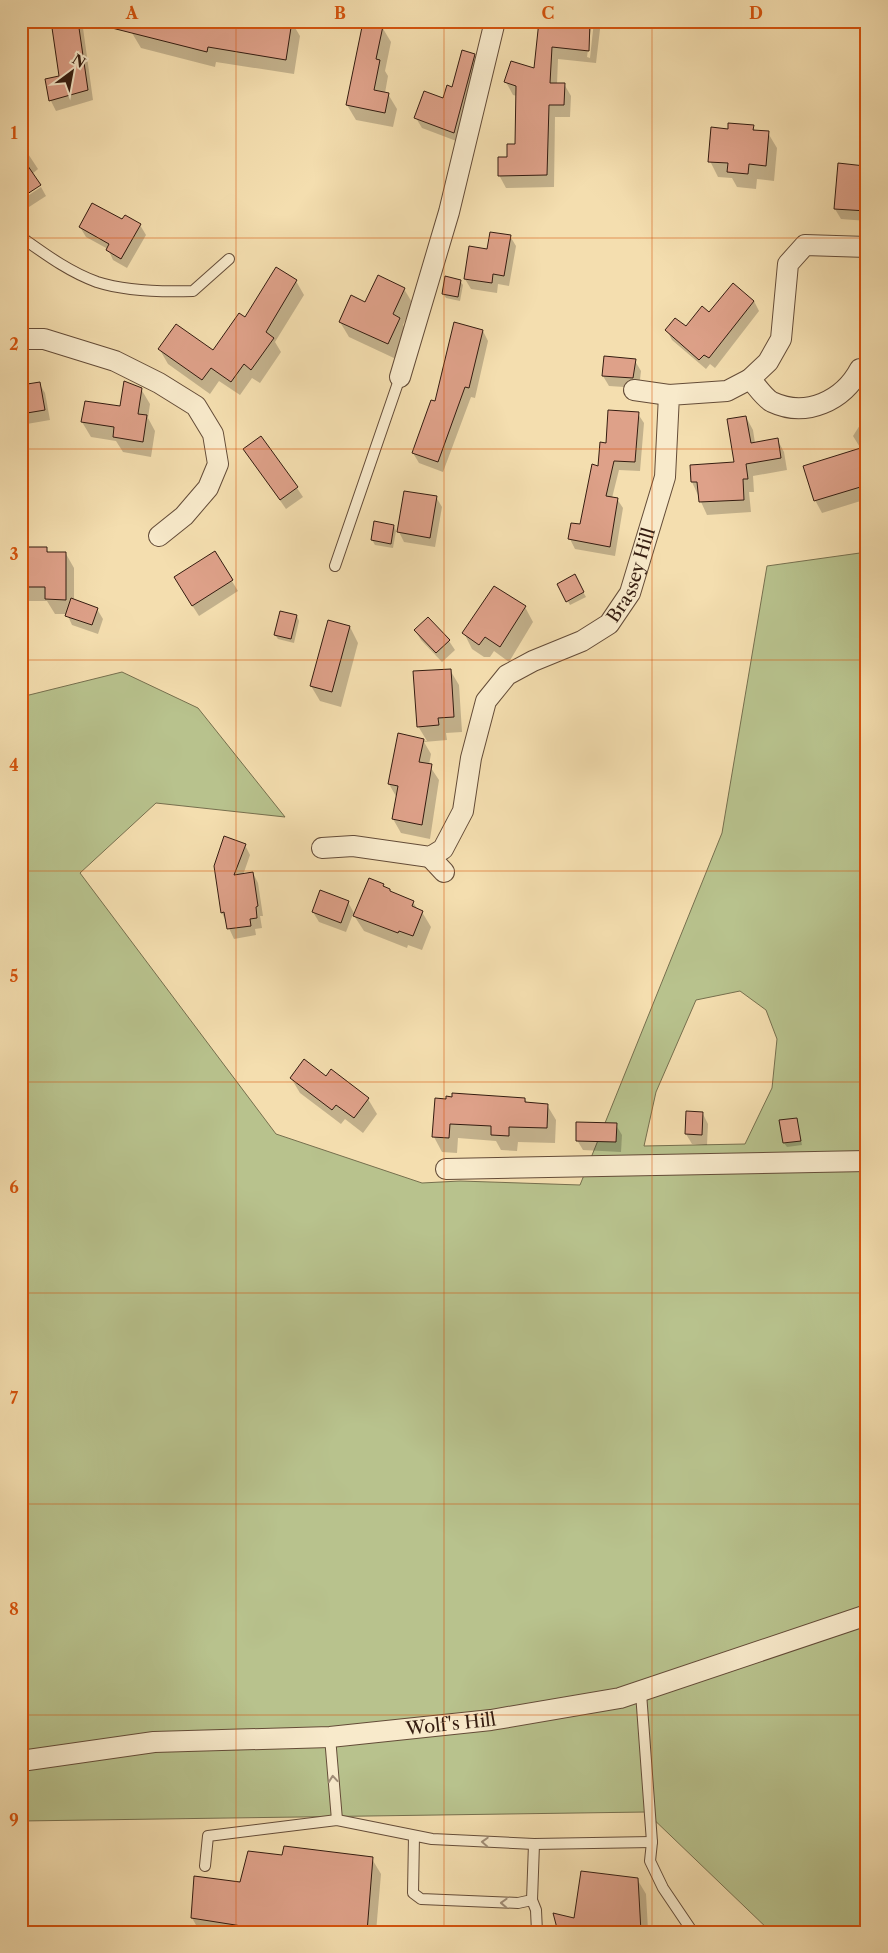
<svg xmlns="http://www.w3.org/2000/svg" width="888" height="1953" font-family="'Libre Caslon Text',serif">
	<style>
		.green { fill: #b8c28d; stroke: #766f4e; fill-rule: evenodd }
		.shadow { fill: #0003 }
		.building { fill: #dea189; stroke: #341c10 }
		.lines { fill: none; stroke-linecap: round; stroke-linejoin: round }
		.lane-casing { stroke: #644c38; stroke-width: 12 }
		.street-casing { stroke: #644c38; stroke-width: 22 }
		.lane { stroke: #f8eacb; stroke-width: 10 }
		.street { stroke: #f8eacb; stroke-width: 20 }
		.oneway { stroke: #a08d77 }
		.grid { fill: none; stroke: #d6530c; stroke-width: 1; stroke-opacity: 0.55 }
		.labels { text-anchor: middle; dominant-baseline: central; stroke-width: 5; stroke-linejoin: round; paint-order: stroke }
		.street-label { font-size: 18px; fill: #341c10; stroke: #f8eacb }
		.neatline { fill: none; stroke: #d6530c; stroke-width: 2 }
		.grid-label { font-size: 16px; text-anchor: middle; font-weight: bold; fill: #d6530c }
	</style>
	<rect width="100%" height="100%" fill="#f4deaf"/>
	<filter id="stains"><feTurbulence type="fractalNoise" baseFrequency=".004" numOctaves="4"/><feColorMatrix values="0 0 0 0 .2 0 0 0 0 .09 0 0 0 0 .02 0 0 0 .5 -.17"/></filter>
	<radialGradient id="worn" r=".72"><stop offset=".6" stop-color="#630" stop-opacity="0"/><stop offset="1" stop-color="#630" stop-opacity=".3"/></radialGradient>
	<path class="green" d="M867 552V1932H771L646 1812 21 1821V697L122 672 198 708 285 817 156 803 80 873 276 1134 422 1183 460 1181 580 1185 722 833 767 566ZM740 991 766 1010 777 1039 772 1088 745 1144 644 1146 656 1092 696 1000Z"/>
	<g class="shadow">
		<polygon points="52,21 79,21 83,28 93,100 56,111 51,101 46,80 60,77"/>
		<polygon points="291,21 300,36 294,74 216,62 215,67 141,48 132,33"/>
		<polygon points="542,21 592,21 587,57 590,58 594,21 601,21 596,63 558,59 557,84 564,84 571,96 570,117 555,117 554,187 506,188 499,175 516,145 517,96 513,95 506,82 535,70"/>
		<polygon points="382,27 391,42 385,71 388,76 385,93 388,94 397,109 393,127 356,120 347,105"/>
		<polygon points="474,55 480,65 459,142 422,128 416,118 444,99"/>
		<polygon points="753,127 756,132 768,133 777,148 774,181 757,179 756,189 737,187 732,178 718,177 710,161 729,130"/>
		<polygon points="21,143 38,169 32,174 21,196"/>
		<polygon points="864,167 867,171 867,221 841,219 835,209"/>
		<polygon points="41,187 46,196 29,207 23,199"/>
		<polygon points="123,221 140,225 146,235 127,268 113,260 108,249 86,237 80,227"/>
		<polygon points="510,236 516,246 509,286 498,284 497,293 471,289 465,279 488,251"/>
		<polygon points="296,281 304,295 275,342 281,352 260,383 252,378 240,395 219,381 210,394 168,364 160,350 214,351 246,319"/>
		<polygon points="460,281 463,285 460,301 446,298 443,294"/>
		<polygon points="404,289 413,304 403,325 408,334 396,359 349,337 340,322 366,303"/>
		<polygon points="754,301 759,311 715,368 710,364 706,369 672,340 667,330 686,328 709,313"/>
		<polygon points="483,331 488,341 475,398 471,397 443,472 419,463 413,453 436,403"/>
		<polygon points="635,361 641,371 639,388 609,386 603,376"/>
		<polygon points="39,383 45,393 50,420 21,425 21,386"/>
		<polygon points="141,389 150,404 148,418 155,431 151,457 123,452 116,441 91,437 82,422 121,408"/>
		<polygon points="638,414 644,423 640,471 619,470 612,498 617,499 623,508 615,556 575,549 570,539 581,526 607,444"/>
		<polygon points="867,414 867,499 822,513 815,500 861,449 853,436"/>
		<polygon points="746,417 753,430 755,443 777,439 784,452 787,470 753,476 754,492 749,492 751,512 707,515 692,482 736,463"/>
		<polygon points="244,449 297,488 303,497 286,509"/>
		<polygon points="436,497 442,507 435,547 404,542 399,532"/>
		<polygon points="394,526 396,531 393,548 375,545 372,540"/>
		<polygon points="21,548 46,549 49,553 66,554 74,568 74,601 97,609 103,619 98,634 72,625 67,614 55,614 47,601 21,601"/>
		<polygon points="214,552 238,591 199,616 181,588"/>
		<polygon points="574,576 586,597 570,605 558,584"/>
		<polygon points="525,607 533,622 509,662 494,651 490,657 484,657 472,649 464,633"/>
		<polygon points="297,616 299,621 294,643 278,639 275,635"/>
		<polygon points="329,622 350,627 358,643 341,707 320,701 311,686"/>
		<polygon points="415,630 449,641 455,650 442,662 421,640"/>
		<polygon points="450,670 459,685 462,732 446,733 447,740 424,742 431,754 429,765 439,780 430,839 401,833 393,819 397,798 389,784 399,735 427,741 418,726"/>
		<polygon points="245,845 250,855 243,875 253,873 258,883 263,916 260,916 262,928 255,929 256,935 234,939 222,913 215,867"/>
		<polygon points="383,885 391,893 413,902 418,910 422,912 431,927 422,950 408,945 407,948 364,931 353,914 346,932 319,922 313,912 348,902 355,915"/>
		<polygon points="331,1071 368,1099 377,1114 363,1133 345,1119 341,1124 300,1093 291,1078 327,1077"/>
		<polygon points="525,1099 528,1104 547,1105 556,1120 555,1143 518,1142 517,1151 501,1150 496,1141 458,1138 457,1153 442,1152 434,1137 447,1100"/>
		<polygon points="703,1114 708,1124 707,1145 692,1144 686,1134"/>
		<polygon points="797,1119 802,1145 787,1147 784,1143"/>
		<polygon points="616,1125 622,1135 621,1152 583,1150 577,1140"/>
		<polygon points="283,1857 372,1859 381,1874 376,1932 200,1932 192,1918"/>
		<polygon points="637,1879 646,1894 648,1930 657,1932 560,1932 575,1919"/>
	</g>
	<g class="building">
		<polygon points="51,21 78,21 88,90 49,101 45,79 59,76"/>
		<polygon points="109,21 292,21 286,60 208,47 207,52 108,27"/>
		<polygon points="539,21 590,21 589,51 552,47 550,83 565,83 564,105 549,105 547,175 498,176 498,157 507,157 507,144 515,144 516,86 504,82 511,61 534,68"/>
		<polygon points="363,22 383,26 376,59 380,60 374,90 389,93 385,113 346,105"/>
		<polygon points="462,50 475,54 454,133 414,118 424,91 443,98 447,85 452,87"/>
		<polygon points="728,123 754,125 753,130 769,131 766,166 749,164 748,174 727,172 728,163 708,162 711,127 728,129"/>
		<polygon points="21,156 41,185 21,198"/>
		<polygon points="838,163 865,166 867,211 834,209"/>
		<polygon points="92,203 122,219 125,215 141,224 121,259 106,250 109,244 79,227"/>
		<polygon points="490,232 511,235 504,276 493,274 492,283 464,279 469,246 487,249"/>
		<polygon points="276,267 297,280 266,332 274,338 251,370 244,364 231,382 211,368 202,380 158,349 176,324 213,350 239,313 245,317"/>
		<polygon points="378,275 405,288 393,314 400,318 388,344 339,322 351,295 365,302"/>
		<polygon points="445,276 461,280 458,297 442,294"/>
		<polygon points="733,283 754,301 709,358 704,355 699,360 665,330 675,318 686,326 702,306 709,312"/>
		<polygon points="454,322 483,330 469,388 465,387 438,462 412,453 431,400 435,401"/>
		<polygon points="604,356 636,359 633,378 602,376"/>
		<polygon points="124,381 142,388 138,414 147,415 143,442 113,437 114,427 81,422 85,401 120,406"/>
		<polygon points="40,382 45,410 21,414 21,385"/>
		<polygon points="608,410 639,412 635,462 614,461 606,496 618,498 610,547 568,539 571,523 580,524 592,464 598,466 600,442 606,443"/>
		<polygon points="746,416 751,443 778,438 781,458 746,464 748,479 743,479 744,500 699,502 697,482 691,482 690,465 734,462 727,419"/>
		<polygon points="261,436 298,487 280,500 243,449"/>
		<polygon points="867,446 867,485 814,501 803,466"/>
		<polygon points="404,491 437,496 430,538 397,532"/>
		<polygon points="374,521 394,525 391,544 371,540"/>
		<polygon points="27,547 47,547 47,552 66,552 66,600 45,599 45,587 21,587 21,551 27,551"/>
		<polygon points="215,551 233,580 192,606 174,577"/>
		<polygon points="575,574 584,592 566,602 557,584"/>
		<polygon points="494,586 526,606 500,647 485,637 479,645 462,633"/>
		<polygon points="71,598 98,608 92,625 65,616"/>
		<polygon points="280,611 297,615 291,639 274,635"/>
		<polygon points="428,617 450,640 436,653 414,630"/>
		<polygon points="328,620 350,626 332,692 310,686"/>
		<polygon points="451,669 454,717 438,718 439,725 417,727 413,671"/>
		<polygon points="398,733 424,739 419,762 432,764 422,825 392,819 398,786 388,784"/>
		<polygon points="224,836 246,844 234,875 253,872 258,906 256,907 257,918 250,919 251,926 227,929 224,912 221,913 214,866"/>
		<polygon points="369,878 384,884 383,886 390,889 390,891 414,901 412,906 423,911 413,936 399,931 398,933 353,916"/>
		<polygon points="320,890 349,901 341,923 312,912"/>
		<polygon points="304,1059 326,1076 331,1069 369,1098 354,1118 336,1105 332,1110 290,1078"/>
		<polygon points="452,1093 525,1098 525,1102 548,1104 547,1128 509,1127 509,1136 491,1135 491,1126 450,1124 449,1138 432,1137 435,1098 446,1099 446,1096 452,1097"/>
		<polygon points="686,1111 703,1112 702,1135 685,1134"/>
		<polygon points="797,1118 801,1141 783,1143 779,1120"/>
		<polygon points="576,1122 617,1123 616,1142 576,1141"/>
		<polygon points="284,1846 373,1857 367,1932 249,1932 248,1927 191,1918 194,1876 240,1882 248,1851 282,1855"/>
		<polygon points="581,1871 638,1878 641,1932 558,1932 553,1913 574,1918"/>
	</g>
	<g class="lines">
		<defs>
			<g id="lane">
				<path d="M21 237C45 254 69 272 97 282 125 291 164 292 193 291L229 259"/>
				<polyline points="335,566 400,377"/>
				<polyline points="641,1693 652,1842 650,1861 663,1888 690,1928"/>
				<polyline points="330,1737 337,1820"/>
				<polyline points="414,1836 413,1893 421,1899 518,1903 532,1900 534,1844"/>
				<polyline points="205,1866 208,1836 337,1820 432,1839 534,1844 652,1842"/>
				<polyline points="532,1900 536,1910 537,1932"/>
			</g>
			<g id="street">
				<polyline points="21,339 44,339 115,361 159,383 196,406 213,434 218,464 208,488 184,516 159,536"/>
				<polyline points="400,377 449,212 495,21"/>
				<path d="M750 379C756 385 764 398 772 402 806 418 843 401 860 369"/>
				<polyline points="634,390 669,395"/>
				<path id="s1" d="M322 848 353 846 430 857 443 849 463 811 471 758 486 701 507 675 533 661 582 641 609 624 630 593 665 477 669 395 727 391 750 379 768 362 781 339 788 264 805 245 867 247"/>
				<polyline points="430,857 444,872"/>
				<polyline points="446,1169 867,1161"/>
				<path id="s2" d="M21 1761 154 1742 330 1737 491 1720 620 1698 867 1615"/>
			</g>
		</defs>
		<use href="#lane" class="lane-casing"/>
		<use href="#street" class="street-casing"/>
		<use href="#lane" class="lane"/>
		<use href="#street" class="street"/>
	</g>
	<defs><path id="oneway-chevron" d="M-2-3.5L2.5 0L-2 3.5" fill="none" stroke-width="1.6" stroke-linecap="round" stroke-linejoin="round" transform="scale(1.25)"/></defs>
	<g class="oneway">
		<use href="#oneway-chevron" transform="translate(333 1779) rotate(-95)"/>
		<use href="#oneway-chevron" transform="translate(485 1842) rotate(-177)"/>
		<use href="#oneway-chevron" transform="translate(504 1903) rotate(-178)"/>
	</g>
	<path class="grid" d="M236 21V1932M444 21V1932M652 21V1932M21 238H867M21 449H867M21 660H867M21 871H867M21 1082H867M21 1293H867M21 1504H867M21 1715H867"/>
	<g class="labels">
		<g class="street-label">
			<text stroke="none"><textPath href="#s1" startOffset="482">Brassey Hill</textPath></text>
			<text stroke="none"><textPath href="#s2" startOffset="432">Wolf's Hill</textPath></text>
		</g>
	</g>
	<rect width="888" height="1953" fill="none" stroke="#f4deaf" stroke-width="55"/>
	<g transform="translate(72 72) rotate(32)" stroke="#f8eacb" stroke-width="4" paint-order="stroke">
	<path d="M0-4L9 19L0 12L-9 19Z" fill="#341c10"/>
	<text y="-8" font-size="14" font-weight="bold" text-anchor="middle" fill="#341c10">N</text>
	</g>
	<rect x="28" y="28" width="832" height="1898" class="neatline"/>
	<g class="grid-label">
		<text x="132" y="19">A</text>
		<text x="340" y="19">B</text>
		<text x="548" y="19">C</text>
		<text x="756" y="19">D</text>
		<text x="14" y="139">1</text>
		<text x="14" y="350">2</text>
		<text x="14" y="560">3</text>
		<text x="14" y="771">4</text>
		<text x="14" y="982">5</text>
		<text x="14" y="1193">6</text>
		<text x="14" y="1404">7</text>
		<text x="14" y="1615">8</text>
		<text x="14" y="1826">9</text>
	</g>
	<rect width="100%" height="100%" filter="url(#stains)"/>
	<rect width="100%" height="100%" fill="url(#worn)"/>
</svg>
